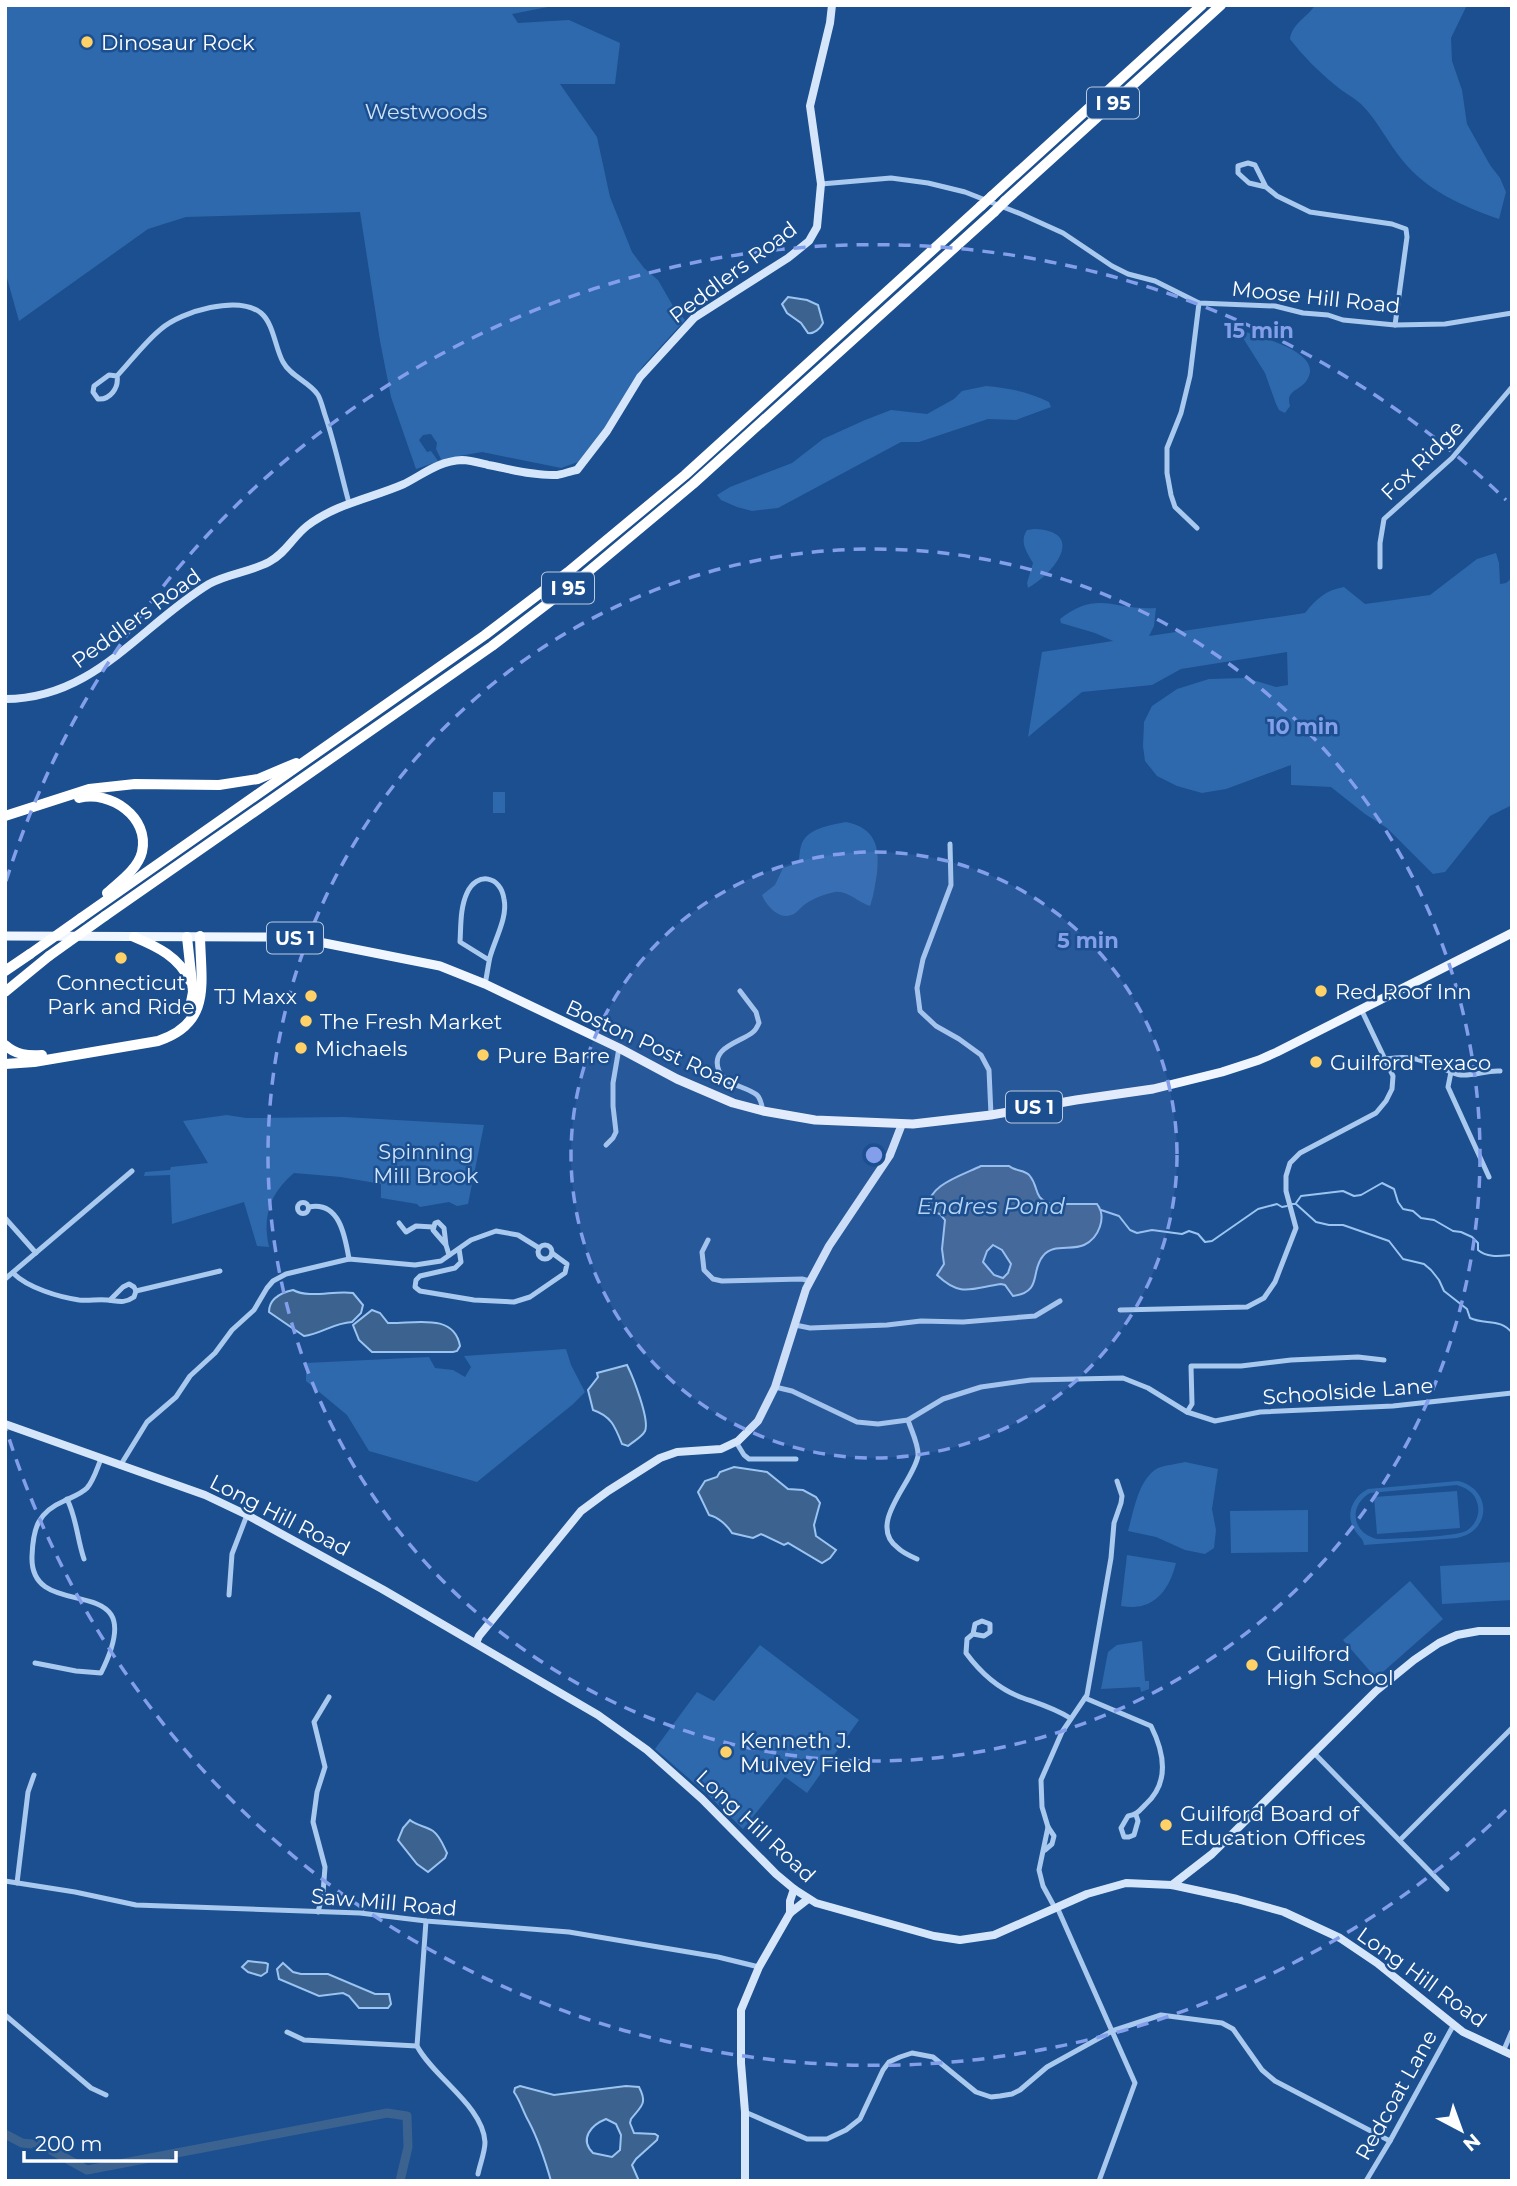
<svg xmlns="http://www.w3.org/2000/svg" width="1517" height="2186" font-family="Montserrat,sans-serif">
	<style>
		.green { fill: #2e69ad; fill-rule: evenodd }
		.water { fill: #3c6290; stroke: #9cc4f0; stroke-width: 2; fill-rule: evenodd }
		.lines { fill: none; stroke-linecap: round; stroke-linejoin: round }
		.stream { stroke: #9cc4f0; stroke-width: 2 }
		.river { stroke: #3c6290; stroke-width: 9 }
		.street { stroke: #a9c9ee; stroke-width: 5 }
		.secondary { stroke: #d6e6fa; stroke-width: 8 }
		.primary { stroke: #f0f6ff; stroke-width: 9 }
		.highway { stroke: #fff; stroke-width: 10 }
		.highway-bridge { stroke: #fff; stroke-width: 10 }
		.ring { fill: none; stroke: #839eea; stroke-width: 3.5; stroke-dasharray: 12 9 }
		.poi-dot { fill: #ffd166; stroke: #1b4f8f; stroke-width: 2.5 }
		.labels { text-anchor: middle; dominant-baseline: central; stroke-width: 5; stroke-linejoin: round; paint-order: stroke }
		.shield { fill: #1b4f8f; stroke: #bbcadd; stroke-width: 2 }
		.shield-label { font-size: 19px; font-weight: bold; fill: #fff }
		.poi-label { font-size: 21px; fill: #fff; stroke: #1b4f8f; text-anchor: start }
		.park-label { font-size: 21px; fill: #cfe3fa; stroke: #1b4f8f }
		.street-label { font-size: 21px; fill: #fff; stroke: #1b4f8f }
		.water-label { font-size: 23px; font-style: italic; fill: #b5d3f5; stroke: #1b4f8f }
		.centre { fill: #839eea; stroke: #1b4f8f; stroke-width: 3.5 }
		.ring-label { font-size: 21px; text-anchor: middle; font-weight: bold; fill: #839eea; stroke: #1b4f8f; stroke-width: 5; stroke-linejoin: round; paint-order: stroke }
	</style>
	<rect width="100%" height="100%" fill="#1b4f8f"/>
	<g class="green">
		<path d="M5 5H558L512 14 518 23 569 20 620 43 615 84H560L597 137 610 197 632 252 644 268 658 280 673 306 685 320 643 366 600 435 578 462 561 468 482 452 448 458 416 469 391 397 380 341 360 212 186 217 148 229 19 321 5 271ZM431 434 437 443 436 449 441 459 438 461 431 451 427 452 419 440 423 435Z"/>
		<path d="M1315 5H1467L1451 38 1452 61 1462 90 1467 124 1490 165 1500 178 1506 192 1499 219C1464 207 1426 190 1403 161 1388 143 1378 121 1361 104 1353 97 1343 92 1335 85 1318 71 1303 56 1290 39 1292 23 1308 17 1315 5Z"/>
		<path d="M1243 331C1259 337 1325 352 1307 380 1300 391 1285 390 1290 406L1285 413 1279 410 1276 404 1265 373 1243 338Z"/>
		<path d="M986 386C1009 388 1029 392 1049 402L1051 407 1016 420 988 419 919 442H901L778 508 752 511 737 507 721 500 717 495 730 487 792 463 823 439 865 420 891 410 927 414 954 399 962 391Z"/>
		<path d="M1034 529C1087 531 1055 573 1028 588L1027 583 1033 563C1027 552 1019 542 1027 530Z"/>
		<path d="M1496 553 1499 563 1500 584 1506 583 1512 578V607L1510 609 1512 611V805L1490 816 1445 872 1433 874 1387 828 1365 814 1331 787 1291 785V765L1226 789 1202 793 1177 786 1157 776 1145 761 1143 746 1144 722 1152 706 1177 689 1209 679 1246 678 1276 687 1288 685 1287 652 1181 669 1152 685 1082 692 1028 737 1042 652 1113 641 1095 633 1061 623 1060 619C1098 589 1115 611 1156 608L1154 626 1149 636 1305 613C1316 599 1326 590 1344 587L1365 604 1430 595 1477 559Z"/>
		<rect x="493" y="792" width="12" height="21"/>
		<path d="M846 822C875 828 880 846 877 873 875 884 874 895 870 906 859 903 847 890 835 892 824 894 812 899 804 905 800 908 796 914 791 915 779 920 766 905 762 895L775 885 783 868 798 863C800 857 799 852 801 846 806 828 831 825 846 822Z"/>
		<path d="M227 1115 246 1118 344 1117 484 1125 468 1204 457 1206 449 1202 420 1207 417 1204 381 1198V1184L341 1177 294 1173C270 1193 262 1216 269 1247L257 1246 244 1202 172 1224 170 1175 144 1176 145 1172 170 1170 171 1167 208 1163 183 1121Z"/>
		<polygon points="566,1349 571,1365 585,1392 572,1405 477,1482 369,1451 347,1415 306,1381 306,1363 429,1357 435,1368 453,1370 465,1377 471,1367 464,1356"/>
		<path d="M1185 1462 1218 1469 1212 1509 1216 1530 1214 1548 1205 1554 1185 1550 1156 1537 1128 1531C1134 1511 1138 1479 1158 1468 1166 1465 1177 1464 1185 1462Z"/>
		<path d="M1458 1481C1492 1489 1492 1531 1457 1538L1364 1545C1363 1538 1360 1538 1356 1532 1344 1516 1352 1497 1368 1489ZM1457 1485C1466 1488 1474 1492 1477 1502 1481 1513 1476 1525 1466 1531 1455 1537 1393 1539 1377 1539 1352 1533 1348 1506 1370 1493Z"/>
		<polygon points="1457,1491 1460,1528 1377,1534 1374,1497"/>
		<polygon points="1308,1510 1308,1552 1231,1553 1230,1511"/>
		<path d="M1127 1555 1176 1563C1169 1591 1153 1612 1121 1606Z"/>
		<polygon points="1512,1562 1512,1600 1442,1604 1440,1566"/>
		<polygon points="1410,1581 1443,1619 1376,1678 1343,1640"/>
		<polygon points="1142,1641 1145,1681 1149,1681 1149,1689 1141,1692 1140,1687 1101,1689 1108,1652 1117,1645"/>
		<polygon points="760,1645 859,1720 807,1793 785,1777 743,1829 709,1796 655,1749 697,1692 714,1701"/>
	</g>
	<g class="water">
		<path d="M788 297 807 300 818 305 823 323C820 329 814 334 808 333L801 323 787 313 782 304Z"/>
		<path d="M981 1166H1009C1016 1172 1025 1169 1030 1176 1040 1189 1032 1197 1051 1204H1097C1107 1217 1099 1238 1084 1245 1071 1251 1053 1243 1043 1256 1030 1271 1043 1292 1013 1296L1005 1285 1001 1284C972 1288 961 1298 937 1275L944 1264 942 1249 945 1220 940 1214 929 1210C924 1186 963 1175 981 1166ZM993 1245 1002 1250 1011 1264 1008 1273 1003 1278 994 1275 983 1262 987 1251Z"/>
		<path d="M293 1290C310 1299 334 1290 353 1293L363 1305 361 1313 352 1322C333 1323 321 1334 304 1336L269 1312C269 1299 280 1293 293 1290Z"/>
		<path d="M372 1310 380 1313 388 1323C413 1324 454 1312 460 1346L457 1351 453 1352H372L359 1340 353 1325Z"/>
		<path d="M627 1365C633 1377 650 1420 645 1431 642 1437 634 1441 628 1446L622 1444C615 1426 611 1416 593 1410L588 1390 598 1377 597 1373Z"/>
		<path d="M734 1467 767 1472 788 1489 803 1490 816 1497 820 1503 814 1525 816 1536 836 1550 830 1558 822 1563 788 1543 784 1545 761 1534 753 1538 732 1533C727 1525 718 1517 709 1515L698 1492 705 1481 717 1477 720 1472Z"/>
		<path d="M410 1820C417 1826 426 1826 433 1831 440 1836 443 1845 447 1853L445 1858 428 1872 417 1864 398 1840 403 1828Z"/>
		<polygon points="248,1961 266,1963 268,1964 267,1972 261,1976 248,1972 242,1967"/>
		<polygon points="283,1963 293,1972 301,1974 328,1974 375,1994 389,1994 391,2004 388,2008 359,2008 349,1996 343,1993 319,1996 279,1979 277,1969"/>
		<path d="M520 2086 554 2095 626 2086 639 2087C648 2104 641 2106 631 2119L630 2123 634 2133 655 2134 658 2136 657 2140 636 2159 632 2165 639 2181H551C545 2160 539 2141 529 2122 523 2112 521 2102 514 2092L515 2088ZM606 2119 616 2124 621 2135 620 2150 612 2157 593 2153C579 2139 591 2125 606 2119Z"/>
	</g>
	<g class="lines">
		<g class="stream">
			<path d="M1296 1203 1301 1196 1343 1191 1354 1196 1361 1195 1382 1183 1394 1189 1398 1202 1403 1209 1413 1211 1421 1218 1434 1220 1453 1231 1461 1232 1472 1237 1478 1243V1250C1487 1258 1500 1256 1512 1255"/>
			<path d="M1292 1204H1296L1316 1222 1329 1225H1343L1389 1241 1403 1259 1424 1264 1431 1270 1439 1280 1444 1291 1467 1309 1470 1318C1485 1325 1501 1318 1512 1333"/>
			<polyline points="1101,1210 1119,1216 1130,1230 1137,1233 1152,1230 1182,1234 1189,1231 1198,1234 1205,1242 1212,1241 1258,1209 1277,1204 1282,1207 1287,1206"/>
		</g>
		<polyline class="river" points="5,2134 22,2143 42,2145 87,2170 387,2113 407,2116 408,2147 400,2181"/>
		<g class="street">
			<polyline points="821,184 891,178 928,183 965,192 1021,214 1063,233 1112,266 1128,274 1155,281 1199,303 1275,306 1303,313 1328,315 1343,320 1395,325 1445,324 1512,313"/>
			<polyline points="1266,187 1249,183 1238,173 1238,166 1248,163 1255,165 1266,187 1277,196 1310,212 1392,224 1406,229 1407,237 1395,325"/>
			<path d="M117 376C119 388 110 400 98 399L93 392 94 386 109 375 117 376C131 361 145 342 161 329 182 311 238 295 261 313 274 324 275 348 283 362 291 377 310 382 318 395 321 400 323 409 325 415 335 444 341 474 349 503"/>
			<polyline points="1197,528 1175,507 1171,495 1167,473 1167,448 1181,413 1190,376 1199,303"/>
			<polyline points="1380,567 1380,543 1384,519 1452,458 1512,387"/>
			<polyline points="950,844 951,885 923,959 917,988 920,1011 936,1026 959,1039 981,1055 989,1070 991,1115"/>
			<path d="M485 984C487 975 488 966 490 957 495 939 508 917 504 899 501 876 477 871 467 893 460 908 461 926 460 942L489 960"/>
			<path d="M740 991 756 1012 759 1023C757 1027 756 1030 753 1032 742 1042 709 1047 719 1071 726 1086 746 1086 757 1095 761 1099 762 1106 763 1111"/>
			<path d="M1386 1059C1410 1055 1418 1059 1440 1067 1447 1070 1454 1074 1461 1075 1475 1076 1486 1070 1500 1071"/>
			<polyline points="1451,1072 1448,1087 1489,1177"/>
			<polyline points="606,1145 613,1138 616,1132 613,1106 613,1083 619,1048"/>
			<circle cx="303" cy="1208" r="5.5"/>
			<path d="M309 1207C339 1201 345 1235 349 1259"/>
			<polyline points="5,1218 36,1253"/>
			<polyline points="399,1223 406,1232 416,1226 433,1227"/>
			<polyline points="708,1240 702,1252 704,1270 713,1279 722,1281 802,1279 810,1281"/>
			<circle cx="545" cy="1252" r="7"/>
			<polyline points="446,1245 433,1230 435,1223 438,1222 444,1228 446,1245 449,1255"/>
			<polyline points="459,1249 461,1262 455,1268 420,1276 416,1280 415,1287 420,1291 474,1300 514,1302 530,1297 565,1273 567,1264 552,1253"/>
			<path d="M13 1273C28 1288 59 1297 79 1300 89 1301 98 1299 107 1300 118 1301 124 1304 134 1297L136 1291 220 1271"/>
			<polyline points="5,1279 132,1171"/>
			<polyline points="110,1300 123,1287 129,1284 134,1287 136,1291"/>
			<polyline points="1120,1310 1247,1307 1264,1298 1275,1282 1296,1228 1286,1191 1286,1176 1290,1163 1300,1153 1376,1113 1386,1101 1392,1089 1393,1076 1361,1009"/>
			<polyline points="795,1325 810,1328 887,1325 921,1321 963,1322 1035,1316 1060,1301"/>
			<polyline points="775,1387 792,1391 857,1422 878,1424 908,1420 943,1399 981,1387 1031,1380 1123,1378 1148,1388 1187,1412 1215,1421 1260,1412 1393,1406 1512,1393"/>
			<polyline points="1187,1412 1192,1404 1191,1366 1241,1366 1291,1360 1358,1357 1384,1360"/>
			<path d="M908 1420C911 1430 919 1445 918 1456 913 1483 866 1524 898 1548 903 1553 910 1556 917 1559"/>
			<polyline points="736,1442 744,1455 749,1459 796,1459"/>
			<polyline points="120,1466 147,1422 176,1397 190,1376 215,1353 232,1330 254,1310 267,1288 273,1281 286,1274 349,1259 415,1265 441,1261 471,1240 496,1231 518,1235 539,1248"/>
			<path d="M67 1499C77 1519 77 1539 84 1559"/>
			<polyline points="229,1595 232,1554 247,1515"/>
			<path d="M973 1634 975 1624 982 1621 990 1624V1632L984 1636 973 1634 967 1639 966 1653C980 1672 1000 1690 1023 1698 1040 1704 1054 1708 1070 1718"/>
			<path d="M35 1663 76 1671 101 1673C156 1563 29 1628 32 1556 33 1528 38 1512 64 1501 72 1497 81 1494 87 1488 94 1480 97 1468 101 1459"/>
			<path d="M1085 1698 1151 1726C1164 1752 1170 1782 1146 1804 1140 1810 1137 1815 1128 1816L1121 1828 1124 1837H1129L1134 1835 1138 1821 1136 1815"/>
			<polyline points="1314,1753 1447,1889"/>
			<polyline points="1048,1827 1039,1870 1043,1886 1055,1908"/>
			<polyline points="1400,1840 1512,1728"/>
			<polyline points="1045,1850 1052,1844 1054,1836 1048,1827 1042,1807 1041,1780 1062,1732 1087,1695 1111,1558 1114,1523 1121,1503 1122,1496 1117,1481"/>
			<polyline points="5,1881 75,1892 136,1905 360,1913 426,1921 569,1932 718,1957 759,1967"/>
			<polyline points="17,1883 28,1792 34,1775"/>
			<polyline points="1057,1907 1135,2083 1099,2181"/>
			<polyline points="318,1912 323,1893 325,1867 313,1822 317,1792 325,1767 314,1722 329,1697"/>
			<path d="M426 1921 417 2046C434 2078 483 2106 485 2142 485 2152 480 2164 478 2174"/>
			<polyline points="5,2015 91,2088 106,2095"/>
			<polyline points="287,2032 304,2040 417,2046"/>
			<polyline points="1503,2052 1512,2031"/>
			<polyline points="745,2112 807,2139 827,2139 846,2130 860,2119 883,2070 889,2062 900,2057 912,2053 933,2057 976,2092 991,2097 1000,2096 1012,2094 1020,2090 1047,2067 1112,2031 1161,2015 1222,2023 1233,2029 1262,2070 1275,2081 1390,2141"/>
			<polyline points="1366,2181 1390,2141 1453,2026"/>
		</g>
		<g class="secondary">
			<path d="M5 699C94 699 140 626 209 584 227 574 250 572 269 562 286 553 292 538 307 526 335 504 372 498 404 484 424 474 438 461 462 460 470 460 480 463 488 465 510 469 534 476 557 475 563 474 571 471 577 470L607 431 640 377 694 318 788 258 809 241 817 227 821 184 810 106 830 23 832 5"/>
			<polyline points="5,1424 205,1495 247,1515 382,1589 598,1715 647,1750 702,1799 776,1874 794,1889 816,1903 934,1936 960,1940 994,1935 1087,1894 1126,1883 1172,1885 1237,1899 1284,1912 1340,1938 1377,1963 1463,2032 1512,2055"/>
			<polyline points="476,1643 479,1636 581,1511 608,1491 660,1458 677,1452 721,1449 738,1441 758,1421 775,1387 806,1289 829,1246 890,1155 902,1124"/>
			<polyline points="1172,1885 1212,1854 1376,1691 1414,1660 1439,1643 1457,1635 1479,1631 1512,1631"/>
			<polyline points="790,1913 790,1901 794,1889"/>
			<polyline points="745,2181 745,2112 741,2063 741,2010 759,1967 790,1913 808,1899"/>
		</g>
		<polyline class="primary" points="5,936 269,937 304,939 440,966 485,984 619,1048 677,1079 733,1103 763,1111 815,1120 913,1124 991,1115 1076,1100 1153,1089 1222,1072 1259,1060 1277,1052 1512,933"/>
		<g class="highway">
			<polyline points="992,196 1202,5"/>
			<polyline points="1005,201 1221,5"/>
			<path d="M79 798C110 790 150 817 142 852 138 869 119 882 107 893"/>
			<polyline points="5,816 89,789 135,784 219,785 258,779 296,763"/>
			<polyline points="105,916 492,646 577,581 693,484 994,212"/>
			<polyline points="81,918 485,635 568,572 685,475 981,206"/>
			<path d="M134 937C158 947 179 957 190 981"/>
			<polyline points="187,937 193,992 189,1012"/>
			<polyline points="5,971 30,954"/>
			<polyline points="5,992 49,956"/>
			<path d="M5 1045C16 1055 28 1056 42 1055"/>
			<path d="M5 1064 34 1062 158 1041C212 1023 201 984 200 936"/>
		</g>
		<g class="highway-bridge">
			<polyline points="981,206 992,196"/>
			<polyline points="994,212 1005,201"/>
			<polyline points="30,954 81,918"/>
			<polyline points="49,956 105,916"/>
		</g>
	</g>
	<circle cx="874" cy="1155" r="303" fill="#839eea" fill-opacity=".12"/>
	<g class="ring">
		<circle cx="874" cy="1155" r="303"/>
		<circle cx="874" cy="1155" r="606"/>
		<path d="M1506 1810A910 910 0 0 1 6 1429M6 881A910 910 0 0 1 1506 500"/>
	</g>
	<g class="poi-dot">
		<circle cx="87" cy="42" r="7"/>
		<circle cx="121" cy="958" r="7"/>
		<circle cx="1321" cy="991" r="7"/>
		<circle cx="311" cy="996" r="7"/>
		<circle cx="306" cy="1021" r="7"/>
		<circle cx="301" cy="1048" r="7"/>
		<circle cx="483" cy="1055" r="7"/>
		<circle cx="1316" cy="1062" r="7"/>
		<circle cx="1252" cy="1665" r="7"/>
		<circle cx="726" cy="1752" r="7"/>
		<circle cx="1166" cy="1825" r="7"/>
	</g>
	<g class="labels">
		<g class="shield">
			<rect x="1087" y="87.5" width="52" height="31" rx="5"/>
			<rect x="542" y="572.5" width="52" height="31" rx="5"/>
			<rect x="267" y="922.5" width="56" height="31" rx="5"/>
			<rect x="1006" y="1091.5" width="56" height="31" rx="5"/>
		</g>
		<g class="shield-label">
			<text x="1113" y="103">I 95</text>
			<text x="568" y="588">I 95</text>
			<text x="295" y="938">US 1</text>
			<text x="1034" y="1107">US 1</text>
		</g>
		<g class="poi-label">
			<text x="101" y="42">Dinosaur Rock</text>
			<text x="121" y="982" text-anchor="middle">Connecticut<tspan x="121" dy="24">Park and Ride</tspan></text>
			<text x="1335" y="991">Red Roof Inn</text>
			<text x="297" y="996" text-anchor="end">TJ Maxx</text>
			<text x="320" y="1021">The Fresh Market</text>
			<text x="315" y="1048">Michaels</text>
			<text x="497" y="1055">Pure Barre</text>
			<text x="1330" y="1062">Guilford Texaco</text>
			<text x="1266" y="1653">Guilford<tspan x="1266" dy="24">High School</tspan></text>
			<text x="740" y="1740">Kenneth J.<tspan x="740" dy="24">Mulvey Field</tspan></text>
			<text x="1180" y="1813">Guilford Board of<tspan x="1180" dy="24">Education Offices</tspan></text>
		</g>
		<g class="park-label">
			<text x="426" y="111">Westwoods</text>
			<text x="426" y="1151">Spinning<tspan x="426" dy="24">Mill Brook</tspan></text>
		</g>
		<g class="street-label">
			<text transform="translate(733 272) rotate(-37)">Peddlers Road</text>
			<text transform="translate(1316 297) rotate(6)">Moose Hill Road</text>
			<text transform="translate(1422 460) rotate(-44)">Fox Ridge</text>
			<text transform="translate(136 618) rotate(-36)">Peddlers Road</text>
			<text transform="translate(652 1045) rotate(25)">Boston Post Road</text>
			<text transform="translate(1348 1391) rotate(-4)">Schoolside Lane</text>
			<text transform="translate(280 1515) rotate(27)">Long Hill Road</text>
			<text transform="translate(756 1826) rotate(43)">Long Hill Road</text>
			<text transform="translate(384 1902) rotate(5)">Saw Mill Road</text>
			<text transform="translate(1422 1977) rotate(36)">Long Hill Road</text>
			<text transform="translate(1396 2095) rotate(-61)">Redcoat Lane</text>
		</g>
		<g class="water-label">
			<text x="991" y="1206">Endres Pond</text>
		</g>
	</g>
	<circle cx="874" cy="1155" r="10" class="centre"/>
	<g class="ring-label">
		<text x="1259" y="338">15 min</text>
		<text x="1303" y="734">10 min</text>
		<text x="1088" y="948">5 min</text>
	</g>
	<rect width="1517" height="2186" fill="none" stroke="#ffffff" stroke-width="14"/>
	<g transform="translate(1461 2130) rotate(139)" stroke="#1b4f8f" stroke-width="5" paint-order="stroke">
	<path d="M0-5L12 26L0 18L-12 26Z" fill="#ffffff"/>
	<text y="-10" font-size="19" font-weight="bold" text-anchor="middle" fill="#ffffff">N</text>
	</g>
	<path d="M24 2151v10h152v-10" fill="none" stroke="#ffffff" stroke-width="3.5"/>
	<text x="35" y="2151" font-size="21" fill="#ffffff" stroke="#1b4f8f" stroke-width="5" paint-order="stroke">200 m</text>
</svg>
